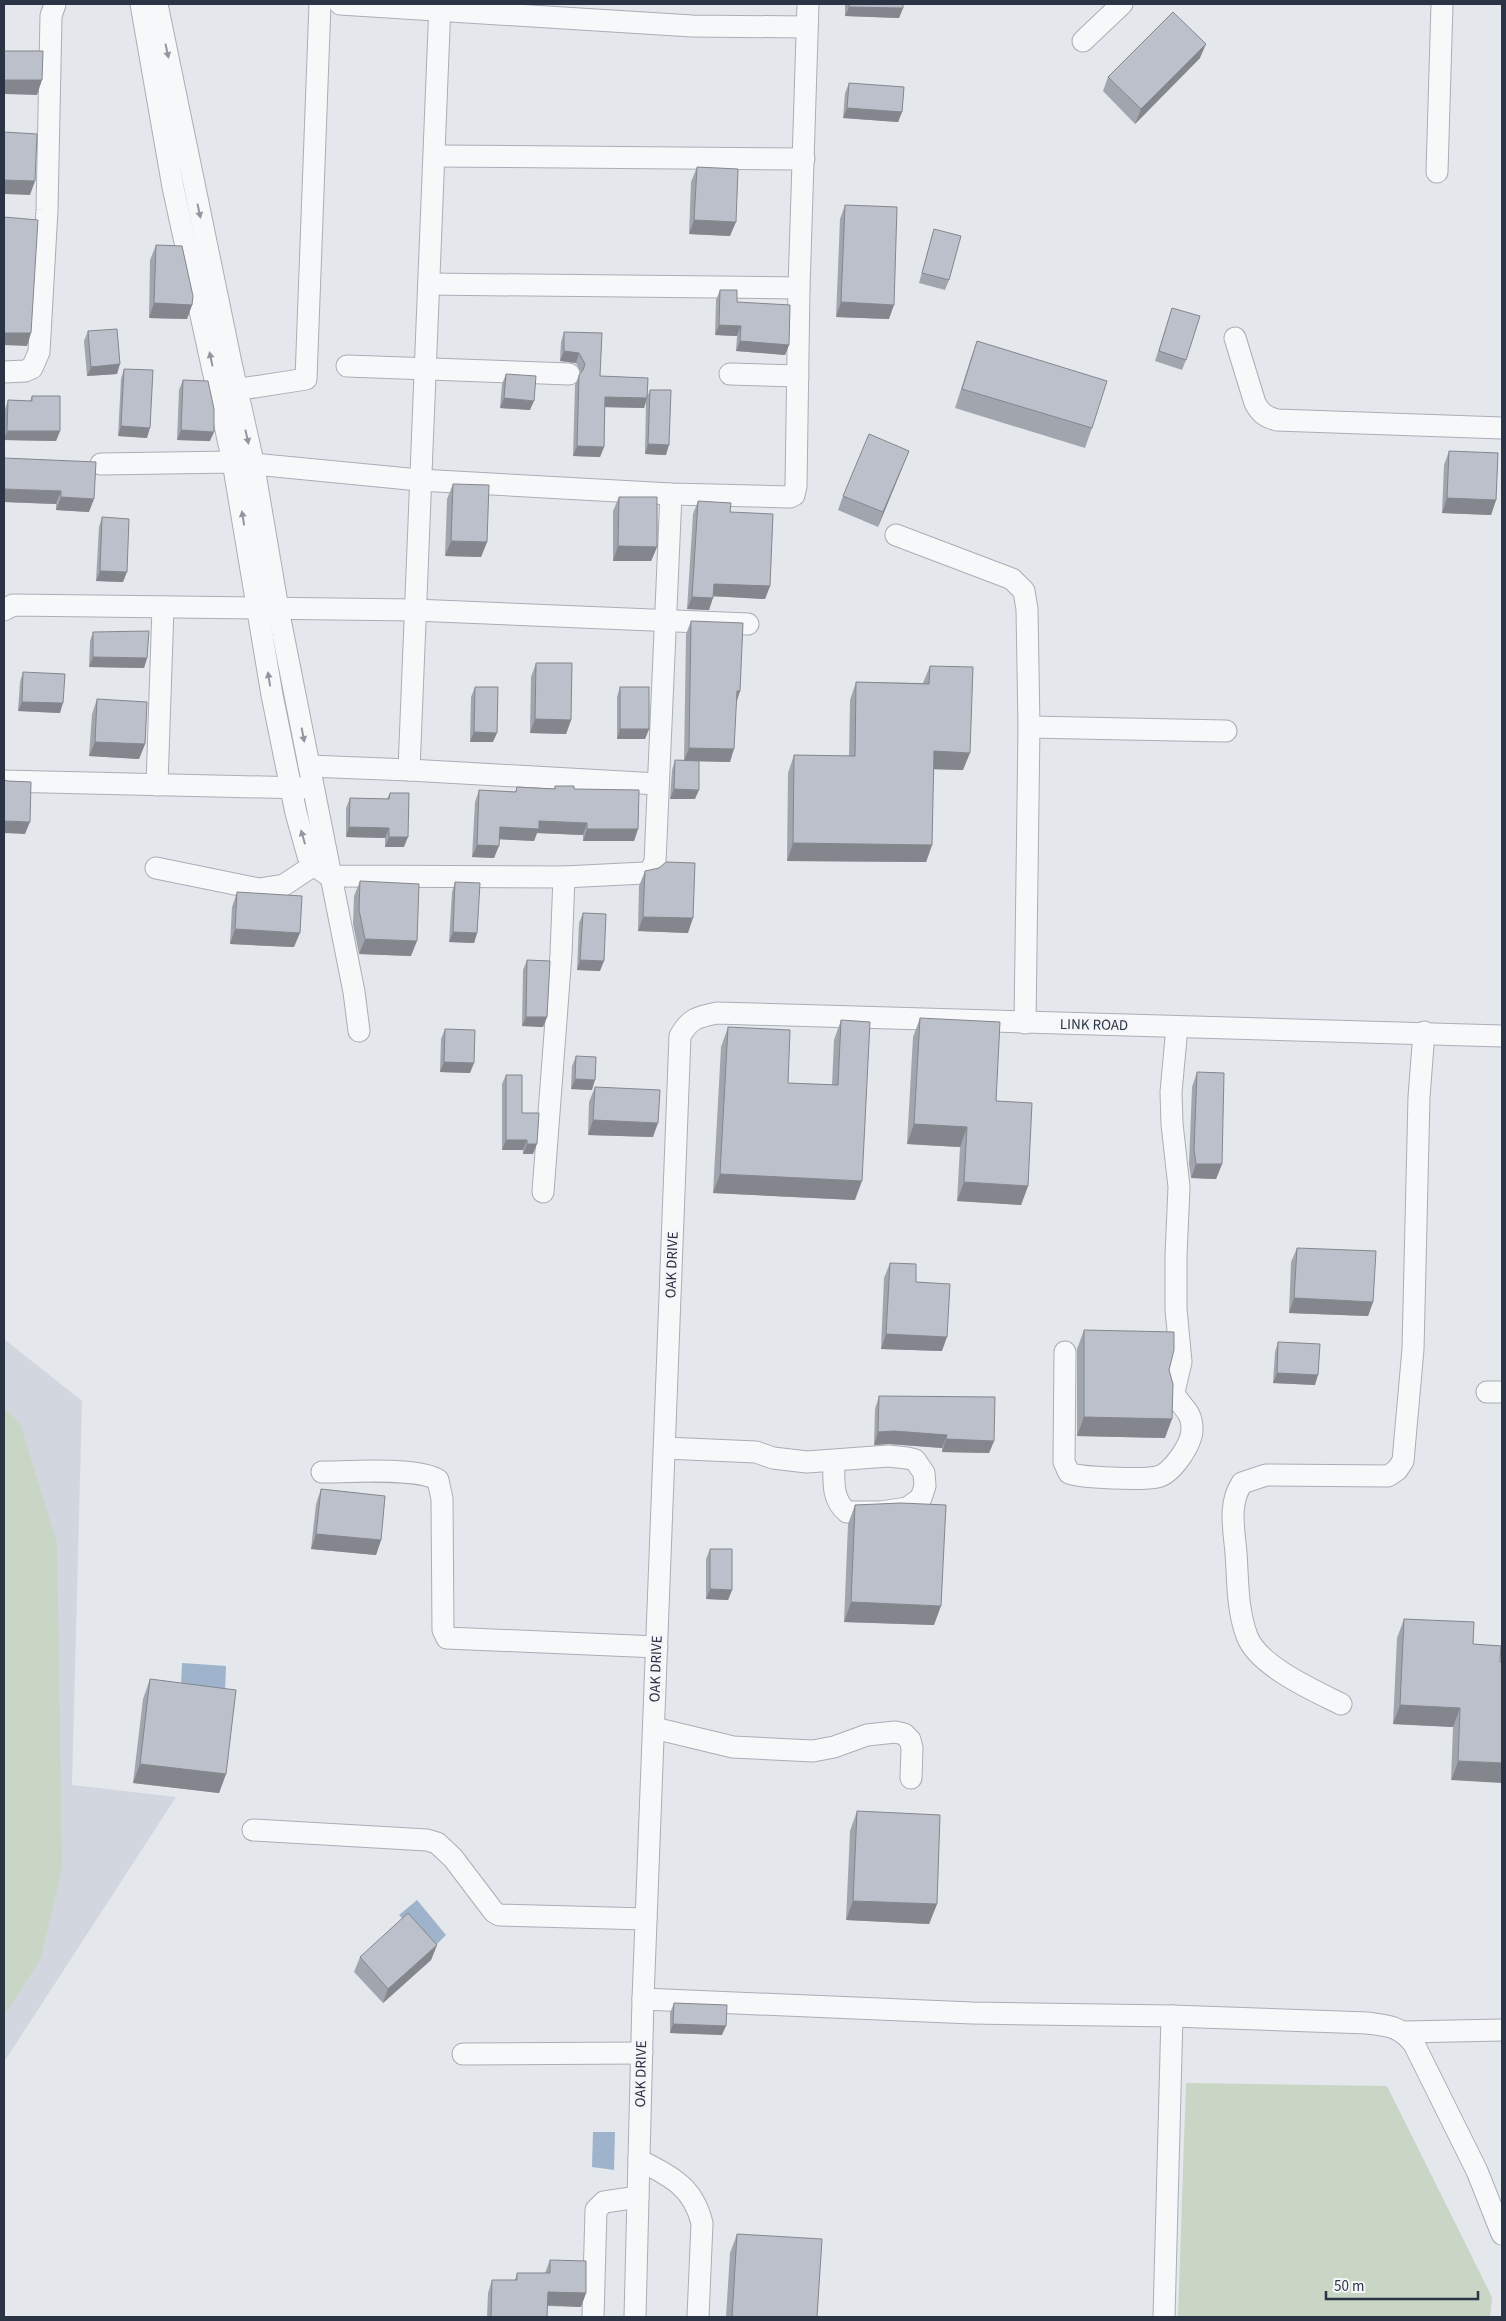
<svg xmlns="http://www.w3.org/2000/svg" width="1506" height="2321" font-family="'Source Sans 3',sans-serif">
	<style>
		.built { fill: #d2d6de }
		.green { fill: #c9d6c5 }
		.water { fill: #9fb4cc }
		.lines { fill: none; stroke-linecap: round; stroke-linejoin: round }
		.minor-casing { stroke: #a9aeb7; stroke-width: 23 }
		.minor { stroke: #f7f8fa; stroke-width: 21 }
		.wall { fill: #a1a5ae }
		.shaded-wall { fill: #83868d }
		.building { fill: #bbc0ca; stroke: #83868d }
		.oneway { fill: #9196a0 }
		.labels { text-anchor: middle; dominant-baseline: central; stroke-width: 4.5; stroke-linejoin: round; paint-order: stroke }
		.street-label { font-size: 15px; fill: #2b3445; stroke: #f4f6f9 }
	</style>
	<rect width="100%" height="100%" fill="#e4e7ec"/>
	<polygon class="built" points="4,1339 82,1401 72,1785 176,1797 4,2062"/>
	<g class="green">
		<polygon points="4,1408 20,1423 57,1543 62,1868 41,1958 4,2016"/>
		<polygon points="1186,2083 1387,2086 1492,2297 1490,2317 1178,2317"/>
	</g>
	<g class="water">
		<polygon points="182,1663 226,1666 225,1691 181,1687"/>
		<polygon points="417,1900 446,1935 432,1949 399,1915"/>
		<polygon points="593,2132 615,2132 614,2170 592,2167"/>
	</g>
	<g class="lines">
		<defs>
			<g id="minor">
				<polyline points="141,4 173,187 233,462 272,695 296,813 308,856 314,865 329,876 564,877 644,873 650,871 655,862 671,494"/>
				<polyline points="157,4 231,363 253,462 278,609 354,992 359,1031"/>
				<polyline points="340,4 692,26 807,27"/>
				<polyline points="1083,41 1122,4"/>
				<polyline points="435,156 804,159"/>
				<polyline points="1437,172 1442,4"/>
				<polyline points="429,284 799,288"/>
				<path d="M1235 338 1255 403C1261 414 1266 417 1277 420L1502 428"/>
				<polyline points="347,366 569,374"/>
				<polyline points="4,372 25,371 32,368 39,352 47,210 51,16 55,4"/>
				<polyline points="730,374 798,376"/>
				<polyline points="222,392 306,379 320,4"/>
				<polyline points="101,464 233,462 419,480 671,494 790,497 794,495 796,486 799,288 808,4"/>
				<polyline points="896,535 1012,579 1024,591 1027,609 1029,727 1025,1023"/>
				<polyline points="4,610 13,605 414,610 748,624"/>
				<polyline points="1029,727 1226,731"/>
				<polyline points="309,766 409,770 658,784"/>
				<polyline points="409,770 440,4"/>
				<polyline points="4,781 303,788"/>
				<polyline points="157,785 163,607"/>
				<polyline points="156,868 259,889 284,885 314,865"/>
				<polyline points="543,1192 561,954 564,877"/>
				<path d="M1065 1352 1064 1462 1069 1473C1080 1478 1144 1480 1157 1477 1172 1474 1192 1444 1192 1429 1192 1409 1180 1408 1174 1392L1181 1362 1176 1309V1256L1179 1187 1172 1124 1171 1092 1177 1027"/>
				<polyline points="1487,1392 1502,1392"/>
				<path d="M665 1448 756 1452 773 1458 807 1462 888 1456 907 1458 915 1460 924 1473 925 1486 921 1498 907 1508 881 1512H847C831 1499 834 1479 834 1461"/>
				<path d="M322 1472C348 1472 419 1467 438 1480L442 1499 443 1630 447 1638 657 1647"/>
				<path d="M1341 1704C1313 1690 1258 1666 1247 1636 1237 1610 1238 1580 1236 1553 1234 1529 1228 1504 1242 1483L1266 1475 1388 1476 1397 1470 1403 1461 1413 1349 1419 1097 1424 1032"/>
				<polyline points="654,1728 733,1747 813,1751 834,1747 867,1735 895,1732 904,1734 910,1740 912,1748 911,1778"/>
				<polyline points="253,1830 427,1840 437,1843 453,1858 494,1912 499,1915 646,1919"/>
				<path d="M643 1999 972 2013 1172 2016 1367 2023C1389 2026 1400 2026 1414 2044L1477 2171 1502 2234"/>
				<polyline points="1405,2032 1502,2030"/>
				<polyline points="463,2054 642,2053"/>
				<path d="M639 2160C670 2176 693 2186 702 2223L698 2317"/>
				<polyline points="593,2317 596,2210 604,2202 638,2197"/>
				<path d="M635 2317 643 1999 680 1036C690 1018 698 1017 717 1013L1502 1036"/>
				<polyline points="1164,2317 1172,2016"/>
			</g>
		</defs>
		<use href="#minor" class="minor-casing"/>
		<use href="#minor" class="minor"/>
	</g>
	<g class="wall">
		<polygon points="845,4 903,4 903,8 899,18 845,16"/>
		<polygon points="1200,58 1135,124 1103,91 1108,77"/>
		<polygon points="849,83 902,112 898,122 843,118 845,93"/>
		<polygon points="697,167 730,236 689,234 691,182"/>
		<polygon points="845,205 889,319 836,317 840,219"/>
		<polygon points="934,229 949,280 945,290 919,283 931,239"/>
		<polygon points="156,245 192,305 187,319 149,318 150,260"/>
		<polygon points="720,290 789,345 785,355 736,351 737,336 715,335 716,300"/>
		<polygon points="1172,308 1186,360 1182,370 1155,361"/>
		<polygon points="88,331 117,374 87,376 84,341"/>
		<polygon points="564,332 600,376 648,395 650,390 666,455 645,454 646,402 644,408 605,407 604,447 600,457 573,456 575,385 579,375 581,373 576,363 560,361 561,342"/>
		<polygon points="977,341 1092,428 1085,448 955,408 970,361"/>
		<polygon points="124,369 147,438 118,436 121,379"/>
		<polygon points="506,374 530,410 500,408 502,384"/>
		<polygon points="183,380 210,441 177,440 179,390"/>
		<polygon points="32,396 60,431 56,441 4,440 5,409 8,400 30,401"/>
		<polygon points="1449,451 1496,500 1491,515 1442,513 1444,465"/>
		<polygon points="96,462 89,512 56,510 56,504 4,502"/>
		<polygon points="903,466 878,527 838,510 843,496"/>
		<polygon points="453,484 487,542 481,557 445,556 447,499"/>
		<polygon points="619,497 657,547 651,561 613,561 613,511"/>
		<polygon points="698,501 730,512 770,586 765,599 713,596 709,610 687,609 693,514"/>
		<polygon points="102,517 123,582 96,581 99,527"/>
		<polygon points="691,621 736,703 730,762 699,761 695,799 670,799 672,770 675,760 684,761 686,634"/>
		<polygon points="93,632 147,658 144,668 89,667 90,641"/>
		<polygon points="536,663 571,720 566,734 530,733 531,677"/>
		<polygon points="930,666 963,770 933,769 932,845 926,862 787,861 788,773 794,755 849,756 850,700 856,682 923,683"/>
		<polygon points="23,672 60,713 18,711 20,682"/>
		<polygon points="475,687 493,742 470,742 471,697"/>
		<polygon points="620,687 649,729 645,739 617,739 617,697"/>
		<polygon points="97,699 145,744 139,759 89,756 92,714"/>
		<polygon points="555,786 574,789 638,829 634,841 583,841 583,835 537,833 534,841 499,839 494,858 472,857 475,802 479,790 515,792 517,787 554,789"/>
		<polygon points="390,793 404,847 385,847 385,838 346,837 346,808 350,798 387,799"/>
		<polygon points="645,871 688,933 638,931 639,886"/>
		<polygon points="360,881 411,956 359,954 353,924 354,896"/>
		<polygon points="455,882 477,933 474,943 449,942 452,892"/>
		<polygon points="237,892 294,947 230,944 232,907"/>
		<polygon points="583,913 600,971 577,970 579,923"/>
		<polygon points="527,960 547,1017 543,1027 522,1026 523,970"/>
		<polygon points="920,1018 1028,1186 1021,1205 957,1201 960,1147 907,1144 913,1037"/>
		<polygon points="841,1020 855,1200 713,1193 721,1047 728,1027 788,1083 832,1085 834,1040"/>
		<polygon points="445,1029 470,1073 440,1072 441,1039"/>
		<polygon points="576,1056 592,1090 571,1089 572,1066"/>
		<polygon points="1197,1072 1222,1164 1216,1179 1191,1178 1189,1164 1192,1087"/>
		<polygon points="506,1075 522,1113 533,1154 523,1154 523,1150 502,1150 502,1084"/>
		<polygon points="595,1087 653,1137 588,1135 589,1102"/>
		<polygon points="1297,1248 1373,1302 1368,1316 1289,1313 1291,1262"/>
		<polygon points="890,1263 916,1282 942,1351 881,1349 884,1278"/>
		<polygon points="1084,1330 1169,1370 1165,1438 1077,1436 1077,1349"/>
		<polygon points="1278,1342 1315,1385 1273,1383 1275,1352"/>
		<polygon points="879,1396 994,1441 989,1453 942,1452 942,1448 889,1444 874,1445 875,1409"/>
		<polygon points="321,1489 381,1540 376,1555 311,1549 316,1504"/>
		<polygon points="855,1505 934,1625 844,1622 848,1524"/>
		<polygon points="710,1549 732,1590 728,1600 706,1599 706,1559"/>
		<polygon points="1404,1619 1473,1644 1501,1646 1451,1780 1453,1727 1393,1724 1397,1638"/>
		<polygon points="150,1679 226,1774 219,1793 133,1783 143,1699"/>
		<polygon points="857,1811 937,1904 929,1924 846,1920 850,1831"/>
		<polygon points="437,1945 431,1960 383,2003 354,1972 360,1957"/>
		<polygon points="674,2003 722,2035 670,2033 670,2013"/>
		<polygon points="737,2234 817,2317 726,2317 730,2253"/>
		<polygon points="550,2260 586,2293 581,2307 547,2306 547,2317 487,2317 488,2293 492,2280 515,2280 517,2273 545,2273"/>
	</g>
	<g class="shaded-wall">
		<polygon points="849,7 903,8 899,18 845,16"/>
		<polygon points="1206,44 1200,58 1135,124 1141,109"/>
		<polygon points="4,80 42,80 37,95 4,94"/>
		<polygon points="847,108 902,112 898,122 843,118"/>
		<polygon points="4,180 35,181 30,195 4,194"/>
		<polygon points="694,220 736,222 730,236 689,234"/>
		<polygon points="841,302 894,305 889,319 836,317"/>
		<polygon points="154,303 192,305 187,319 149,318"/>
		<polygon points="719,325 741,326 737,336 715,335"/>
		<polygon points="4,333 31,333 27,346 4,345"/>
		<polygon points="740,341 789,345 785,355 736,351"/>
		<polygon points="564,351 579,353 576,363 560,361"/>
		<polygon points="120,364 117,374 87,376 91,367"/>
		<polygon points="605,397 647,398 644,408 601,407"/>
		<polygon points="504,398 534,401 530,410 500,408"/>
		<polygon points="121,426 150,428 147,438 118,436"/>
		<polygon points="181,430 214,432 210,441 177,440"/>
		<polygon points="7,431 60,431 56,441 4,440"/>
		<polygon points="648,444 669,445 666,455 645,454"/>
		<polygon points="577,446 604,447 600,457 573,456"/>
		<polygon points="909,451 903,466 878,527 883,512"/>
		<polygon points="4,489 61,491 56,504 4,502"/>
		<polygon points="61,497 94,499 89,512 56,510"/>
		<polygon points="1447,498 1496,500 1491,515 1442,513"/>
		<polygon points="451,541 487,542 481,557 445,556"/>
		<polygon points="618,546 657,547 651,561 613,561"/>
		<polygon points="100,571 127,572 123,582 96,581"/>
		<polygon points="714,584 770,586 765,599 709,596"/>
		<polygon points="692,597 713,598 709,610 687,609"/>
		<polygon points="93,657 147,658 144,668 89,667"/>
		<polygon points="737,691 740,691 736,704"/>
		<polygon points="22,702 63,703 60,713 18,711"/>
		<polygon points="535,719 571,720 566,734 530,733"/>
		<polygon points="620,729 649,729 645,739 617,739"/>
		<polygon points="474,732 497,733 493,742 470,742"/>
		<polygon points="95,742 145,744 139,759 89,756"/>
		<polygon points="689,748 734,749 730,762 684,761"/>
		<polygon points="934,751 970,753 963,770 927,769"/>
		<polygon points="674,789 699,790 695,799 670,799"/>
		<polygon points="4,821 30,822 25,834 4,833"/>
		<polygon points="539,821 587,823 583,835 537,833 534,841 495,839 500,827"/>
		<polygon points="349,827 389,828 385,838 346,837"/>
		<polygon points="587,829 638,829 634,841 583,841"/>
		<polygon points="389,837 408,837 404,847 385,847"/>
		<polygon points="793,843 932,845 926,862 787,861"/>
		<polygon points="477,845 499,846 494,858 472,857"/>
		<polygon points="643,917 693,918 688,933 638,931"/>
		<polygon points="235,929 300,933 294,947 230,944"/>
		<polygon points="453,932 477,933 474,943 449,942"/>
		<polygon points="365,939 417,941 411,956 359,954"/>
		<polygon points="580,960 604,961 600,971 577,970"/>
		<polygon points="526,1017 547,1017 543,1027 522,1026"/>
		<polygon points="444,1062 474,1063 470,1073 440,1072"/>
		<polygon points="575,1079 595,1080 592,1090 571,1089"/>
		<polygon points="593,1120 658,1123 653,1137 588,1135"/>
		<polygon points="914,1124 967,1127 960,1147 907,1144"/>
		<polygon points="506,1140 527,1140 523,1150 502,1150"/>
		<polygon points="527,1144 537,1144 533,1154 523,1154"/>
		<polygon points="1196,1164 1222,1164 1216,1179 1191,1178"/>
		<polygon points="720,1174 862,1181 855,1200 713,1193"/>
		<polygon points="964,1182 1028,1186 1021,1205 957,1201"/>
		<polygon points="1294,1298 1373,1302 1368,1316 1289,1313"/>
		<polygon points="886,1334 947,1337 942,1351 881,1349"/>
		<polygon points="1277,1373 1318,1375 1315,1385 1273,1383"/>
		<polygon points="1084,1417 1172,1419 1165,1438 1077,1436"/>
		<polygon points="894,1431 947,1435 942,1448 889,1444 874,1445 878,1432"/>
		<polygon points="946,1439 994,1441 989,1453 942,1452"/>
		<polygon points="316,1534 381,1540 376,1555 311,1549"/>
		<polygon points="710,1589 732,1590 728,1600 706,1599"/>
		<polygon points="851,1602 941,1606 934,1625 844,1622"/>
		<polygon points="1400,1705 1460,1708 1453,1727 1393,1724"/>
		<polygon points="1458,1761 1502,1763 1502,1783 1451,1780"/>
		<polygon points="140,1764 226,1774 219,1793 133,1783"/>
		<polygon points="853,1901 937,1904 929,1924 846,1920"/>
		<polygon points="437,1945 431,1960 383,2003 388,1989"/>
		<polygon points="673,2024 726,2026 722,2035 670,2033"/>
		<polygon points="548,2292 586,2293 581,2307 543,2305"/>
	</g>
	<g class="building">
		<polygon points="849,4 903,4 903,8 849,7"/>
		<polygon points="1173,12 1206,44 1141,109 1108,77"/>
		<polygon points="4,51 43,51 42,80 4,80"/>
		<polygon points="849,83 904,87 902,112 847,108"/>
		<polygon points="4,132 37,134 35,181 4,180"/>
		<polygon points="697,167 738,169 736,222 694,220"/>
		<polygon points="845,205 897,207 894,305 841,302"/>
		<polygon points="4,217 38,220 31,333 4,333"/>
		<polygon points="934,229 961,236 949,280 922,273"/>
		<polygon points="156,245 182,246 193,296 192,305 154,303"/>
		<polygon points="720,290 737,290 737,302 790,305 789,345 740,341 741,326 719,325"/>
		<polygon points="1172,308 1200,316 1186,360 1159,351"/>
		<polygon points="117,329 120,364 91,367 88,331"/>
		<polygon points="564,332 602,333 600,376 648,378 647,398 605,397 604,447 577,446 579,375 583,370 585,364 579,353 564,351"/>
		<polygon points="977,341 1107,381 1092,428 962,389"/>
		<polygon points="124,369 153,370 150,428 121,426"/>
		<polygon points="506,374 536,376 534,401 504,398"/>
		<polygon points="183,380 208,381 214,409 214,432 181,430"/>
		<polygon points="650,390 671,390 669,445 648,444"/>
		<polygon points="32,396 60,396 60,431 7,431 8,400 32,401"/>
		<polygon points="869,434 909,451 883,512 843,496"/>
		<polygon points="1449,451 1498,453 1496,500 1447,498"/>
		<polygon points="4,458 96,462 94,499 61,497 61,491 4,489"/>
		<polygon points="453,484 489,485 487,542 451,541"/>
		<polygon points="619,497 657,497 657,547 618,546"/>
		<polygon points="698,501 731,503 730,512 773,514 770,586 714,584 713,598 692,597"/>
		<polygon points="102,517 129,519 127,572 100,571"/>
		<polygon points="691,621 743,623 740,691 737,691 734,749 689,748"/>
		<polygon points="149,631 147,658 93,657 93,632"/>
		<polygon points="536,663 572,663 571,720 535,719"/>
		<polygon points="930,666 973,667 970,753 934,751 932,845 793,843 794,755 855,756 856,682 929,684"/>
		<polygon points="23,672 65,674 63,703 22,702"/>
		<polygon points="475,687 498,687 497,733 474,732"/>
		<rect x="620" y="687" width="29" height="42"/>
		<polygon points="97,699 147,702 145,744 95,742"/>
		<polygon points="675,760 699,761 699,790 674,789"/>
		<polygon points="4,780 8,781 31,782 30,822 4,821"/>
		<polygon points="555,786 574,786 574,789 639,790 638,829 587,829 587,823 539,821 539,829 500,827 499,846 477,845 479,790 516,792 517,787 555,789"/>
		<polygon points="390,793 409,793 408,837 389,837 389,828 349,827 350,798 389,799"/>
		<polygon points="666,862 695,863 693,918 643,917 645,871 659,868"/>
		<polygon points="360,881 419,884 417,941 365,939 359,910"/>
		<polygon points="455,882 480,883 477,933 453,932"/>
		<polygon points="237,892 302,896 300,933 235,929"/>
		<polygon points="583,913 606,914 604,961 580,960"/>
		<polygon points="527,960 550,961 547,1017 526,1017"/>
		<polygon points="920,1018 1000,1022 996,1101 1032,1103 1028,1186 964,1182 967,1127 914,1124"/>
		<polygon points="841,1020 870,1022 862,1181 720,1174 728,1027 790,1030 788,1083 838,1085"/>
		<polygon points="445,1029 475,1030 474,1063 444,1062"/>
		<polygon points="576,1056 596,1057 595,1080 575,1079"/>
		<polygon points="1197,1072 1224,1073 1222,1164 1196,1164 1194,1150"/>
		<polygon points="506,1075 522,1075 522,1113 539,1113 537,1144 527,1144 527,1140 506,1140"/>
		<polygon points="595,1087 660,1090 658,1123 593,1120"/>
		<polygon points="1297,1248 1376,1251 1373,1302 1294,1298"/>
		<polygon points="890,1263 916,1264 916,1282 950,1284 947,1337 886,1334"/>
		<polygon points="1084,1330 1174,1332 1174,1350 1169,1370 1173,1384 1172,1419 1084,1417"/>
		<polygon points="1278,1342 1320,1344 1318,1375 1277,1373"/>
		<polygon points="879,1396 995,1397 994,1441 946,1439 947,1435 894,1431 878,1432"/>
		<polygon points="321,1489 385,1496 381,1540 316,1534"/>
		<polygon points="901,1503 946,1505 941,1606 851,1602 855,1505"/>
		<polygon points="710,1549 732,1549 732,1590 710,1589"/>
		<polygon points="1404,1619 1474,1622 1473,1644 1501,1646 1500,1662 1502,1662 1502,1763 1458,1761 1460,1708 1400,1705"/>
		<polygon points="150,1679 236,1690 226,1774 140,1764"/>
		<polygon points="857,1811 940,1815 937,1904 853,1901"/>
		<polygon points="408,1913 437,1945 388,1989 360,1957"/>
		<polygon points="674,2003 727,2005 726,2026 673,2024"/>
		<polygon points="737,2234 822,2239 817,2317 732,2317"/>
		<polygon points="550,2260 586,2261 586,2293 548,2292 547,2317 491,2317 492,2280 517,2280 517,2273 550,2273"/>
	</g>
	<defs><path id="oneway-solid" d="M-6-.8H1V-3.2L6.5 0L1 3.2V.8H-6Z" transform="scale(1.25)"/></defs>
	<g class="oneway">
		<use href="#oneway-solid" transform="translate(167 51) rotate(78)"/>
		<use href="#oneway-solid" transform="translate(199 211) rotate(78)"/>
		<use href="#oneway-solid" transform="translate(211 359) rotate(-102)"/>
		<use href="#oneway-solid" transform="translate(247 437) rotate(77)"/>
		<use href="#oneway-solid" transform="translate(243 518) rotate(-99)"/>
		<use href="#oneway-solid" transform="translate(269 679) rotate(-99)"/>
		<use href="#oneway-solid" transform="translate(303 735) rotate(79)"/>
		<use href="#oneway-solid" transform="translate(303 837) rotate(-106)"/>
	</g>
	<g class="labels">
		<g class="street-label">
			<text transform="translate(1094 1025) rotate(1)">LINK ROAD</text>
			<text transform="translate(672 1265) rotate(-88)">OAK DRIVE</text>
			<text transform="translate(656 1669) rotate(-88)">OAK DRIVE</text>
			<text transform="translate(641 2074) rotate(-89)">OAK DRIVE</text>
		</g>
	</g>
	<rect width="1506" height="2321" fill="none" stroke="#2b3445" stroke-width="10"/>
	<path d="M1326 2291v8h152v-8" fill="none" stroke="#2b3445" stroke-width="2.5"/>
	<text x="1334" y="2291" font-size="15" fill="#2b3445" stroke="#f4f6f9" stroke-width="4" paint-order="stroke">50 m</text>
</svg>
